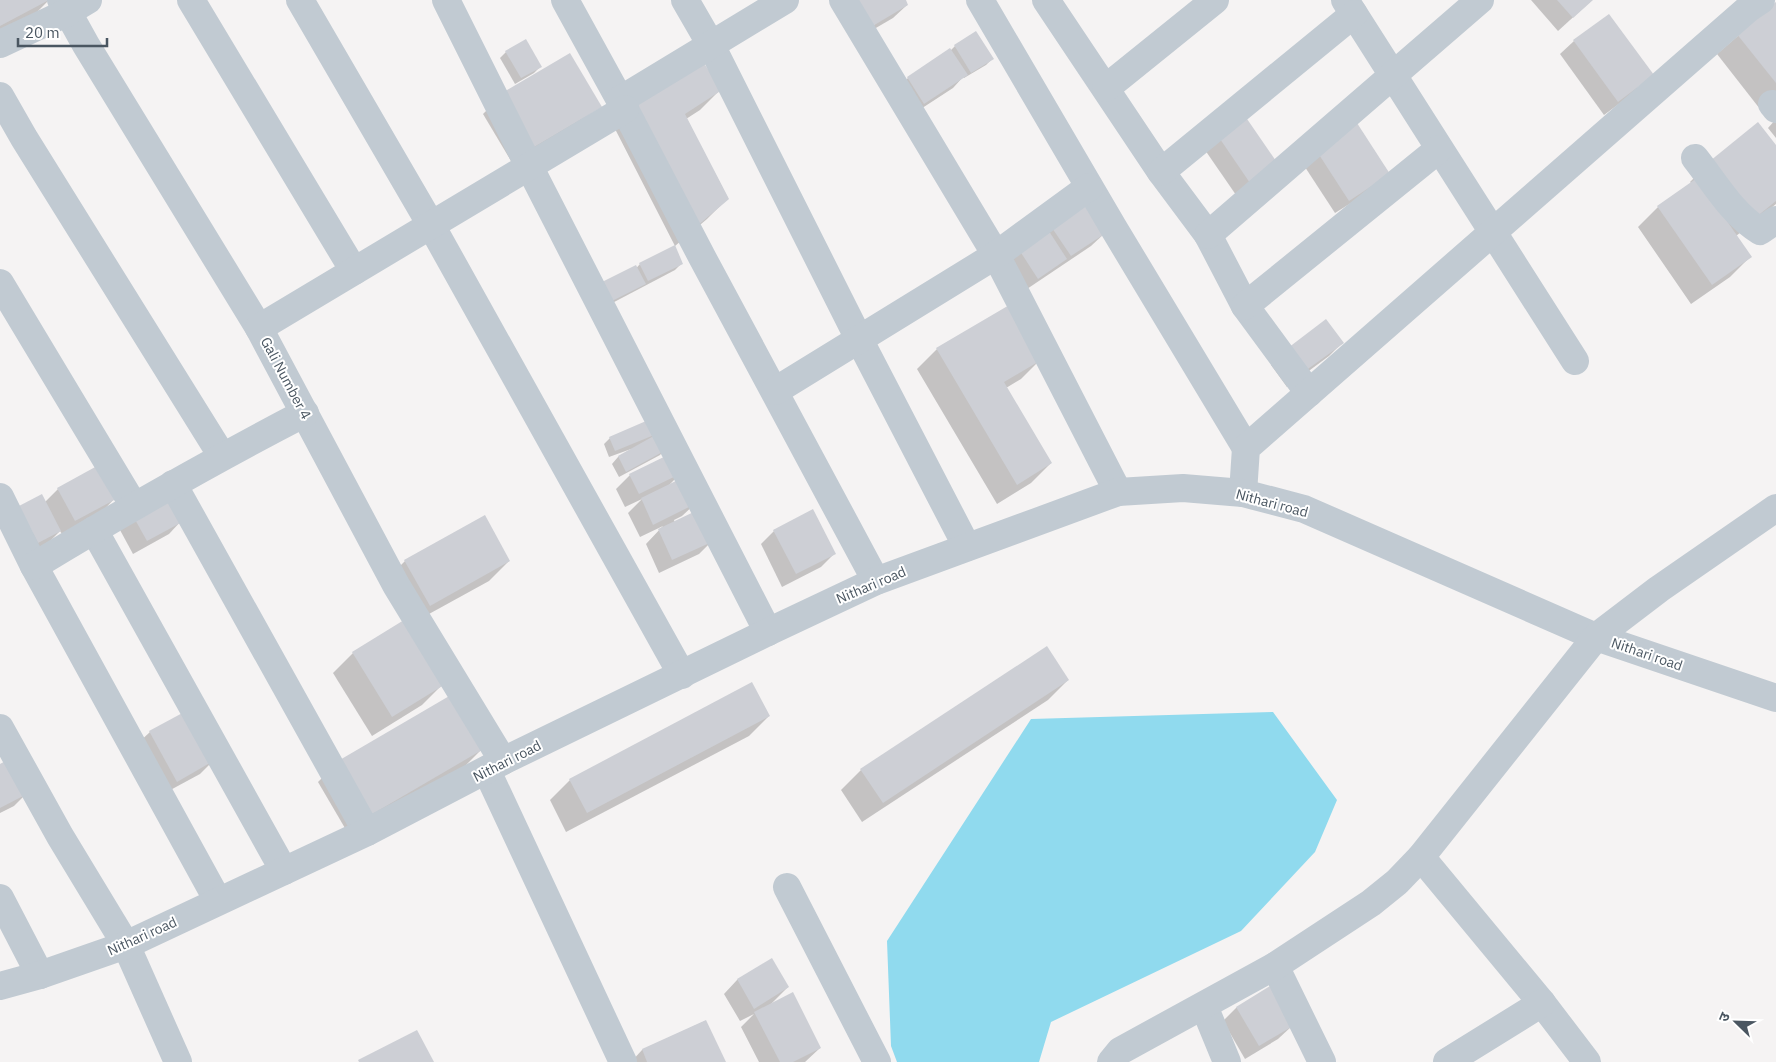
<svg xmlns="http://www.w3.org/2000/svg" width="1776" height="1062" font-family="'IBM Plex Sans','Noto Sans Devanagari',sans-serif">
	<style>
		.water { fill: #90daee }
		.shadow { fill: #0003 }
		.building { fill: #cdcfd5 }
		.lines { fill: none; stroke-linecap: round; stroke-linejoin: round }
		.minor { stroke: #c1cad2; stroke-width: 28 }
		.labels { text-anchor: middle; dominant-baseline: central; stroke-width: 4; stroke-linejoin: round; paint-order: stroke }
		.street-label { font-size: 14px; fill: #4a5661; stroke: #fff }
	</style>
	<rect width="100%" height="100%" fill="#f5f3f3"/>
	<polygon class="water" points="1273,712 1337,800 1315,852 1241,931 1051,1022 1039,1062 897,1062 891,1046 887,941 1031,719"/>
	<g class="shadow">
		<polygon points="0,0 49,0 37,12 0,31"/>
		<polygon points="904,0 907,5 893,18 857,39"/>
		<polygon points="1531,0 1592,0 1558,31"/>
		<polygon points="1776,3 1776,111 1767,118 1717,54"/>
		<polygon points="1574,41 1639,89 1604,115 1560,54"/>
		<polygon points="955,46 992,59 986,65 964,78 963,77 953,88 910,116 894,92 908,78 950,51"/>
		<polygon points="506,52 540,67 534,73 515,84 500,58"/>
		<polygon points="720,90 700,110 686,119 728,198 707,219 675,246 613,125"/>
		<polygon points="503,94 600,107 514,166 483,114"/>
		<polygon points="1776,119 1776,138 1768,128"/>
		<polygon points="1218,136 1276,164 1236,195 1205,150"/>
		<polygon points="1776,147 1776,204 1736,236 1750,257 1730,277 1691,304 1638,227 1658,207 1691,183 1690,182 1710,162"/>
		<polygon points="1317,151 1375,188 1335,213 1303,164"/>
		<polygon points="1049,223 1105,233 1091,246 1024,291 1003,260"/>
		<polygon points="682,263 675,270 599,310 640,264"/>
		<polygon points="1342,343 1329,356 1287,387 1271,365 1285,352"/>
		<polygon points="937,349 1041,359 1021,379 1006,388 1051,463 1031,483 997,504 917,369"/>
		<polygon points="652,420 666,448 660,455 619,477 612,464 618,457 631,450 631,449 609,457 604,444 610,438"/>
		<polygon points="673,453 682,472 668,486 696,503 682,516 674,520 675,523 713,540 699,554 659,573 646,544 663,526 640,537 628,513 642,499 625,507 616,489 630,475"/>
		<polygon points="58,489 114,499 101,513 62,534 60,531 46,545 25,556 45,502"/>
		<polygon points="134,517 182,520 169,534 133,554 120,530"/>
		<polygon points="774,531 834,554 821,567 782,587 761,544"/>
		<polygon points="405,561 509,561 489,581 409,625 385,581"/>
		<polygon points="353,653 442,685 422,705 372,736 333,673"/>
		<polygon points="1068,680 1048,700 862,822 841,790 861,770"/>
		<polygon points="769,716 749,736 566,832 550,800 570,780"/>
		<polygon points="150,732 214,760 200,774 163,794 136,745"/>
		<polygon points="481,750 461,770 349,835 318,782 338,762"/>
		<polygon points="0,765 28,792 14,806 0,813"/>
		<polygon points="771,960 788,987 770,1005 820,1048 805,1062 759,1062 741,1027 754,1014 740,1021 724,994 737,980"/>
		<polygon points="1269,988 1292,1026 1278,1039 1245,1059 1223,1021 1236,1008"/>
		<polygon points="705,1021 724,1062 631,1062 642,1050"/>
	</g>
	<g class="building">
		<polygon points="0,0 49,0 0,26"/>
		<polygon points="856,0 906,0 908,5 871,27"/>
		<polygon points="1557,0 1593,0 1573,18"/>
		<polygon points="1776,2 1776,83 1736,33"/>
		<polygon points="1609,14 1654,75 1618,102 1573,40"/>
		<polygon points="976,31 994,59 971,73 954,45"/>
		<polygon points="526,39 542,67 521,78 505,51"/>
		<polygon points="950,48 968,75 924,104 907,77"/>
		<polygon points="570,53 602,107 534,147 502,93"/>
		<polygon points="701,59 722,90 685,114 729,199 696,227 633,104"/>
		<polygon points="1245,116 1278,164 1250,183 1218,136"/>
		<polygon points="1758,122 1776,145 1776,201 1755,218 1710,161"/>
		<polygon points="1357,123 1390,174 1349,201 1316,150"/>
		<polygon points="1697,178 1752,257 1712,285 1657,206"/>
		<polygon points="1084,198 1106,233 1071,256 1048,222"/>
		<polygon points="1045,225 1067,259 1038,279 1016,245"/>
		<polygon points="675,245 683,264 648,281 639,263"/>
		<polygon points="636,265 646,284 606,304 596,285"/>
		<polygon points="1011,304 1043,359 1004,382 1052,463 1017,485 936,348"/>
		<polygon points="1326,319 1344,343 1301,374 1284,351"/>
		<polygon points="653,418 668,449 626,472 618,456 659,433 615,451 609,437"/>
		<polygon points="674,452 684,472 639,494 629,474"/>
		<polygon points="97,466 116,499 75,521 57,488"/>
		<polygon points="684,477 697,503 653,525 641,498"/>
		<polygon points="42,494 61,531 38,543 19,506"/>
		<polygon points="169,495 184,521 147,541 133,516"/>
		<polygon points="700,509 714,541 672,560 658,529"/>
		<polygon points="813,509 836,554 796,574 773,530"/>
		<polygon points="485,515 510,561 430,606 404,560"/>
		<polygon points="404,620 444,685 392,717 352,652"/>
		<polygon points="1047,646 1069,680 883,803 860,769"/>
		<polygon points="752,682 770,716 587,813 569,779"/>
		<polygon points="451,695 482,750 369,816 338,761"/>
		<polygon points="188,710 215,760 177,782 149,731"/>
		<polygon points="11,758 29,793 0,808 0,764"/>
		<polygon points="772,958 789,987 754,1009 737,979"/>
		<polygon points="1270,986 1293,1026 1259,1046 1236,1007"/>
		<polygon points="793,992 821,1048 793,1062 780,1062 754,1012"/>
		<polygon points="706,1020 726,1062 647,1062 642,1049"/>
		<polygon points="417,1030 434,1062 359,1062 358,1060"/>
	</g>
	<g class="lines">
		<g class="minor">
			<polyline points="61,0 86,45 259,328 396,585 503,761"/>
			<polyline points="191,0 354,271"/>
			<polyline points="300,0 431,225 682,675"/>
			<polyline points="446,0 529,166 768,632"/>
			<polyline points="565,0 620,100 702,257 876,581"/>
			<polyline points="685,0 711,45 859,339 967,547"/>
			<polyline points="843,0 996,255 1118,492"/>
			<polyline points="980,0 1113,227 1246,448"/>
			<polyline points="1046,0 1161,172 1208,235 1245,306 1309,393"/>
			<polyline points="1345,0 1575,361"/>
			<polyline points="0,44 68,12 88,0"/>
			<polyline points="1106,88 1215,0"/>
			<polyline points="0,96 24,138 222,456"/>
			<polyline points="620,100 785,0"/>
			<polyline points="1772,104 1776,109"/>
			<path d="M1695 158C1715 183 1732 214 1760 231L1776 220"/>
			<polyline points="1161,172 1354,14"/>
			<polyline points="1208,235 1480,0"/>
			<polyline points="0,283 134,506"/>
			<polyline points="1245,306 1439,149"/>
			<polyline points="259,328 625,109"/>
			<polyline points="775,391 996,255 1089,187"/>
			<polyline points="173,484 367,832"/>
			<polyline points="1243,493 1246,448 1749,8 1761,0"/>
			<polyline points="0,497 34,566 218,901"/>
			<polyline points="94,530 284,871"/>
			<path d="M34 566C123 512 212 461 305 413"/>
			<polyline points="0,728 60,836 126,945 178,1062"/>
			<polyline points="487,771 623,1062"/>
			<polyline points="1421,857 1542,1003 1587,1062"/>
			<polyline points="787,887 877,1062"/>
			<polyline points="0,898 40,975"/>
			<polyline points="1275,966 1322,1062"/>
			<polyline points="0,986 40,975 126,945 367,832 503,761 768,632 876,581 1118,492 1183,488 1243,493 1304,509 1596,637 1776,698"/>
			<polyline points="1204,1006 1227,1062"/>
			<polyline points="1111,1062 1120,1051 1275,966 1371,903 1397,882 1421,857 1596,637 1659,589 1776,508"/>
			<polyline points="1447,1062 1542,1003"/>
		</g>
	</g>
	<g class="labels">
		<g class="street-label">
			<text transform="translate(286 378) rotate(62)">Gali Number 4</text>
			<text transform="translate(1272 503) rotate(15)">Nithari road</text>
			<text transform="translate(871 585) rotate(-23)">Nithari road</text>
			<text transform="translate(1647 654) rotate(19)">Nithari road</text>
			<text transform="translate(507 761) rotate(-27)">Nithari road</text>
			<text transform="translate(142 936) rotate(-24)">Nithari road</text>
		</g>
	</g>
	<g transform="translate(1736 1022) rotate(293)" stroke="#ffffff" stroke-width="4" paint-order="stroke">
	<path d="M0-4L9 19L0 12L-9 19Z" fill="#4a5661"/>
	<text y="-8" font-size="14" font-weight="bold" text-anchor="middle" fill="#4a5661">उ</text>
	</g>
	<path d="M18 38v8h89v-8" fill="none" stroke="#4a5661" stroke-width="2.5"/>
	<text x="25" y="38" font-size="15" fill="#4a5661" stroke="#ffffff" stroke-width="4" paint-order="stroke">20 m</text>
</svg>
